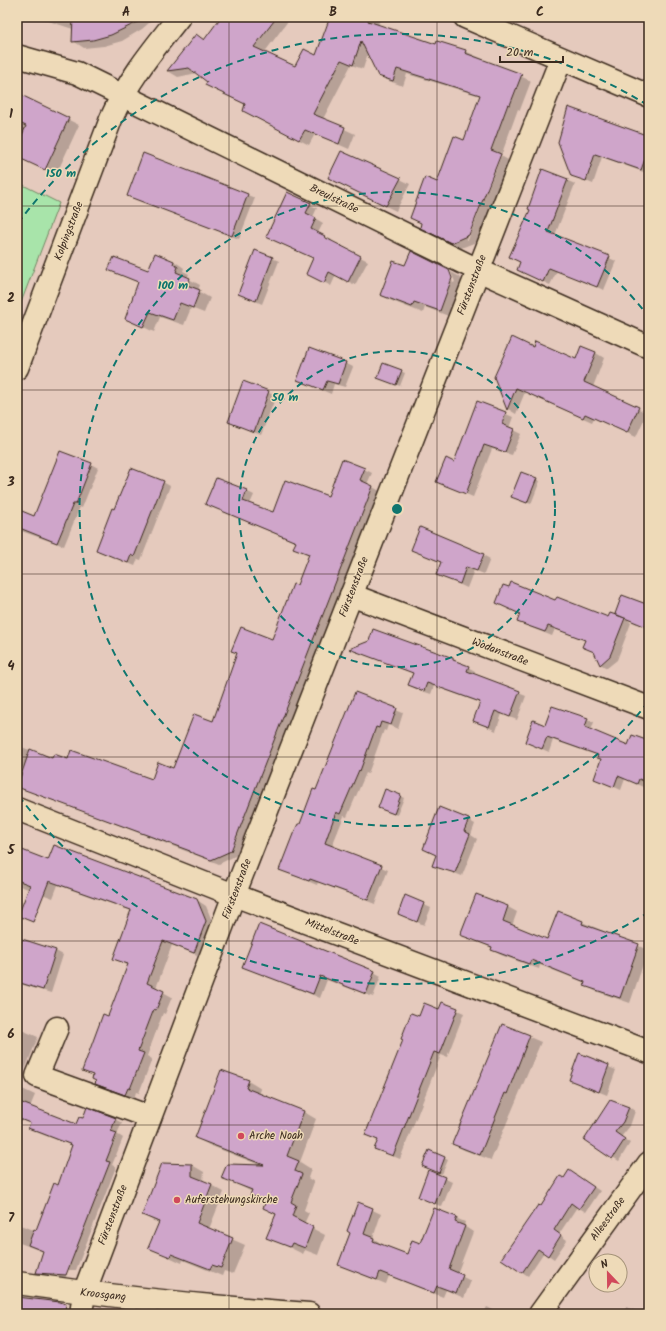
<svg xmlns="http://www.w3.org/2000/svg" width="666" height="1331" font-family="Kalam,sans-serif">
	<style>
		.green { fill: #a8e4aa; stroke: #728764 }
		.shadow { fill: #0003; fill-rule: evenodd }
		.building { fill: #cfa5ca; stroke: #3b2a1e }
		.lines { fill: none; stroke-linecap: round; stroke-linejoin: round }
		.minor-casing { stroke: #3b2a1e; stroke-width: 25 }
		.minor { stroke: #eedab8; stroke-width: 22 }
		.grid { fill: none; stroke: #3b2a1e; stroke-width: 1; stroke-opacity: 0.55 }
		.ring { fill: none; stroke: #0f766e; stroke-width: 2; stroke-dasharray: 7 5 }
		.poi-dot { fill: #d1495b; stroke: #eedab8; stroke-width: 1.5 }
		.labels { text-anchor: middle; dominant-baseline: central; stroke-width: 3; stroke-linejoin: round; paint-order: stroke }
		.street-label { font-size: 11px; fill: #3b2a1e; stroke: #eedab8 }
		.poi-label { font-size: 11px; fill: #3b2a1e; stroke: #eedab8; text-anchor: start }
		.centre { fill: #0f766e; stroke: #eedab8; stroke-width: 2 }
		.ring-label { font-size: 12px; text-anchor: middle; font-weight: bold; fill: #0f766e; stroke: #eedab8; stroke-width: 3; stroke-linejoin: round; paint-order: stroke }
		.neatline { fill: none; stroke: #3b2a1e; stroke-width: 1.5 }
		.grid-label { font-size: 13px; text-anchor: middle; font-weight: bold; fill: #3b2a1e }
	</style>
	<rect width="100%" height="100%" fill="#e5cabd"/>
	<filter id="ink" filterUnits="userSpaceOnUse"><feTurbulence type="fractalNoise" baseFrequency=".025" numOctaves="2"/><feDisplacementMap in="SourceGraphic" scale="8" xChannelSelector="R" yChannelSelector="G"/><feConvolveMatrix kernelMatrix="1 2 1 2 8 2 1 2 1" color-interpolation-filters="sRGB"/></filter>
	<g filter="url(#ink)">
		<polygon class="green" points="17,182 59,203 17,313"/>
		<g class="shadow">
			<polygon points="36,17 156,17 142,29 122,41 104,46 84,48 73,41 73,29"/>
			<path d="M222 17H291L264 53 295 67 317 57 331 17H379L381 18 378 25 437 45 465 51 531 81 520 110 518 109 501 156 510 161 479 241 461 248 431 233 438 183 464 141 481 96 407 74 403 86 389 81 379 75 368 53 363 69 351 65 323 119 355 134 349 149 315 134 309 145 254 116 246 105 216 90 197 73 178 77 168 71 196 36 204 41ZM501 151V156L468 240H467Z"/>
			<polygon points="17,94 79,125 56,175 17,156 17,149 24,134 17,131"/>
			<polygon points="649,137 649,174 602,157 593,184 572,175 559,142"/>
			<polygon points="143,154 255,198 239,239 128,196"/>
			<polygon points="543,170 575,184 555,235 616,261 604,290 557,271 550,285 525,273 521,263 510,257 531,210"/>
			<polygon points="329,178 400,179 410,184 396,211"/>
			<polygon points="287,194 317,208 313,217 323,223 318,233 332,240 331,242 368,261 355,285 336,275 331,286 314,277 314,259"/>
			<polygon points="256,251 279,261 262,304 239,294"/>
			<polygon points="174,261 184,268 183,271 189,274 187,278 200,285 198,291 210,298 204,313 191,308 184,325 160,317 154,332 127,319 139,283 110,270 148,271"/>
			<polygon points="406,267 448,271 453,283 455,282 451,272 460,277 463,285 451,317 425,307 423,313 392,301 381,295"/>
			<polygon points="534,348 576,361 596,353 604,358 593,387 647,413 636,437 594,418 592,422 525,392 516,414 508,409 495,377"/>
			<polygon points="345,363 353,367 345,387 334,384 331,394 299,380"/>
			<polygon points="384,364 405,373 400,386 382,379"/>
			<polygon points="243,382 276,396 261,435 229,422"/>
			<polygon points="478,402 513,417 509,428 521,434 512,455 492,449 473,497 438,482 455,463"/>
			<polygon points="91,464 98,468 82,508 80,507 64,546 21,531 17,540 17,510 35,517"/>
			<polygon points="364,469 372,473 367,484 380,491 239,854 219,864 18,786 24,768 17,765 17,734 23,737 19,746 53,759 69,760 152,780 174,770 213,722 237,654 232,651 272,640 298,587 309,555 295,548 297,543 206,504 246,491 254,495 250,504 274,513 328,497"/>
			<polygon points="522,473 540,481 531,504 516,499"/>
			<polygon points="163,482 170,486 141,560 138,559 135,566 97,550 115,511"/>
			<polygon points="412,550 483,555 490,559 484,574 474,570 467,588 437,574 442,563"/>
			<polygon points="556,601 609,618 622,617 616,614 644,606 637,624 627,619 631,623 617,660 607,668 600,664 596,653 583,647 586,640 555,629 552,636 525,625 518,621 521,615 497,603"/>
			<polygon points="374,630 453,659 475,671 474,675 526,696 517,720 502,714 496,731 481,724 474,721 481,703 434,686 431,694 416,689 409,685 413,673 351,649 370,642"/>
			<polygon points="649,655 649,673 645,671"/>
			<polygon points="355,693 403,713 398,729 388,725 386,731 384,730 368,774 366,773 347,817 344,816 332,846 388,870 375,904 318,882 317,885 281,870 317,791"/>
			<polygon points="567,711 594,722 591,731 628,746 649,743 649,783 645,782 643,787 625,779 621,790 595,778 602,759 599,756 553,740 549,752 526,742"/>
			<polygon points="400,796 404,798 397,815 383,810"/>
			<polygon points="468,820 475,824 471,835 477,839 462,876 433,865 437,855 424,849"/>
			<polygon points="17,846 23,851 49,861 197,900 206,906 214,926 202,957 172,945 156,988 172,997 165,1014 163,1013 147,1056 152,1059 139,1093 136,1092 134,1099 105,1088 97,1083 97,1081 94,1076 83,1070 109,1017 129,966 114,958 132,911 58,885 53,898 17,885"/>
			<polygon points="476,895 508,907 517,912 512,926 548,940 582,922 648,950 630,1003 595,991 585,985 586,983 540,965 539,969 501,955 492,950 492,948 461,934"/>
			<polygon points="406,897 431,908 424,925 399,914"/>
			<polygon points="56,951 63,955 51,993 17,983 17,959"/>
			<polygon points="244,966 374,972 381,976 373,997 327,980 320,998"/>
			<polygon points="443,1004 464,1013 447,1057 441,1055 400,1159 376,1149 379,1141 366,1135 404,1040 420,1018 440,1010"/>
			<polygon points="502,1025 541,1042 491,1160 464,1150 453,1144"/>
			<polygon points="17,1028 38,1037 18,1087 35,1095 30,1107 77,1126 83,1119 115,1119 122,1123 117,1134 123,1138 112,1165 116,1167 76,1270 67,1270 66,1278 48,1275 49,1277 44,1276 37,1273 44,1252 17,1242 17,1224 37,1231 58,1186 73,1146 36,1132 29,1128 31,1124 17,1118"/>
			<polygon points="580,1055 616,1070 607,1095 570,1080"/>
			<polygon points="248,1081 261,1089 259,1095 304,1112 316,1119 300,1162 311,1169 308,1178 314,1182 304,1210 309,1213 304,1224 325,1235 318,1255 305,1250 303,1254 268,1237 276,1215 264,1208 266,1202 251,1194 252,1192 223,1177 262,1166 209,1145 196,1138"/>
			<polygon points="629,1107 635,1111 630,1126 621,1137 630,1143 619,1161 585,1140"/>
			<polygon points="444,1158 448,1160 442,1174 427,1168"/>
			<polygon points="192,1165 204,1172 203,1181 224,1192 209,1229 245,1245 233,1274 224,1271 222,1276 183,1260 182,1263 150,1248 159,1224 143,1215"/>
			<polygon points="429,1171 452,1182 442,1207 419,1196"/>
			<polygon points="576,1175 600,1191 586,1212 577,1207 559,1234 567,1240 554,1259 544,1252 528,1276 503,1259 561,1177 564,1179"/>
			<polygon points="358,1203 381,1214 373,1238 382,1244 381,1245 408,1255 420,1244 434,1209 465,1222 464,1226 473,1232 457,1274 471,1281 464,1298 446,1290 443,1297 389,1276 386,1284 339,1265 351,1233"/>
			<polygon points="17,1297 58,1302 68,1308 68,1314 17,1314"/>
			<polygon points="487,1307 501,1314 483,1314"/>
			<polygon points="626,1307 644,1314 623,1314"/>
			<polygon points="96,1308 128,1313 130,1314 95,1314"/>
		</g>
		<g class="building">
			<polygon points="73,17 148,17 111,35 93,40 72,42"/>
			<polygon points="221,17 277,17 254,47 295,66 304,49 316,55 330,17 369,17 368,21 436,44 437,41 466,50 465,53 522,74 510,105 508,104 491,150 501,154 469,235 451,243 420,228 421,223 410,218 425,177 437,182 454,136 464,140 480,95 397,69 393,81 378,76 361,41 353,65 341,60 313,114 345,127 339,144 305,130 299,140 243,111 245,104 205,85 207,82 189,68 167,71 196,34 204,40"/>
			<polygon points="17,93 69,118 45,170 17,157 17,147 26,126 17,122"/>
			<polygon points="568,107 649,136 649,148 641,170 595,154 586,181 571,176 558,142"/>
			<polygon points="341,151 401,178 386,206 328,178"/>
			<polygon points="143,153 248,194 232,236 127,196"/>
			<polygon points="542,169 568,179 548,232 610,256 597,287 549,268 543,282 517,270 520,262 509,257 530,210 528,209"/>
			<polygon points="287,192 311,203 306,213 316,218 311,229 325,236 324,237 361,256 348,282 329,272 324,283 306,274 313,258 266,237"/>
			<polygon points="255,250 273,257 256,301 238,294"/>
			<polygon points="411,251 449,270 452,278 440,311 414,302 412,307 380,295 393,261 405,265"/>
			<polygon points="155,253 174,261 173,264 178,267 176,272 190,278 187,285 200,290 193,308 180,303 173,320 150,312 143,327 125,319 138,282 108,270 114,257 148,270"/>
			<polygon points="512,337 533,347 535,341 576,359 581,346 596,352 584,382 639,407 627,433 585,414 583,418 516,388 507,410 494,377"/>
			<polygon points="309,348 346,362 338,384 327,381 323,390 297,380"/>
			<polygon points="383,363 402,370 396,385 377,378"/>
			<polygon points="243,381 269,391 254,432 228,422"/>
			<polygon points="477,401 506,412 502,424 514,429 505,452 484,445 466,494 436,482 446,458 454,462"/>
			<polygon points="60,451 92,463 76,504 73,504 57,543 17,527 17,509 34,516"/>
			<polygon points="342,459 365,468 360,480 373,486 231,851 211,860 190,852 190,851 17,787 30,749 52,758 54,754 68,759 71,750 152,779 158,762 173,768 194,714 213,721 237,653 231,651 241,627 272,639 293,584 297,585 309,554 293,548 296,542 205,504 216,478 247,490 243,501 273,512 285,480 328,496"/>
			<polygon points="131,468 164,481 134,557 131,555 128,563 96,550 112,508 114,509"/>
			<polygon points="521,472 537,478 527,503 511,497"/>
			<polygon points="420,527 484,554 477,571 466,567 460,584 436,575 441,562 411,550"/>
			<polygon points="511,582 555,600 557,597 608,617 610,613 625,618 610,656 600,665 594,652 582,647 585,640 548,626 545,632 517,622 520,614 496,603 503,585 509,587"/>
			<polygon points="622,595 649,605 649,628 615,614"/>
			<polygon points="373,629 453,658 453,660 469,666 467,671 520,691 510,717 495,711 489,727 473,721 480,702 427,683 424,691 408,685 413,673 349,649 369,641"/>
			<polygon points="355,692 397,708 391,725 381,722 379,728 376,727 360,771 359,770 340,814 336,812 325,843 382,865 368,900 310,879 309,881 279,870 293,834 298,824 300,824 313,789 316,790"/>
			<polygon points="552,706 588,718 585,727 628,745 632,735 649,741 649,783 639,779 637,784 618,776 614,787 594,779 601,759 597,758 598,755 547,737 542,749 525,742 533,720 545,725"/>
			<polygon points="385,789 401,795 394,814 378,808"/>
			<polygon points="439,807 469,819 464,831 470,834 455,873 432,866 436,855 423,849"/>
			<polygon points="54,845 197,899 206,921 194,953 163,941 147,983 164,991 156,1010 154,1009 138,1051 144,1053 130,1089 128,1088 125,1095 95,1084 96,1081 92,1079 93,1075 82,1071 103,1014 108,1016 128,964 113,959 131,910 49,881 33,922 18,916 30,885 17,880 17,848 48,860"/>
			<polygon points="476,894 508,906 503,921 547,939 558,911 583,921 582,924 639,944 620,998 584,986 585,982 531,960 529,964 491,950 492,947 460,935"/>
			<polygon points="405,895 424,903 417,922 398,914"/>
			<polygon points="259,924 375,971 366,994 320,976 313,994 242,967"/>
			<polygon points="22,939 56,950 43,990 17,982 17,956"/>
			<polygon points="442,1002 458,1008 440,1054 434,1052 393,1156 374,1149 378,1140 365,1135 403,1040 401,1039 411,1013 419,1016 424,1003 439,1009"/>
			<polygon points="502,1024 530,1035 507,1094 505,1093 480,1155 452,1144"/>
			<polygon points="579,1053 609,1065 599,1092 569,1080"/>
			<polygon points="221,1070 249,1080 246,1088 304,1111 287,1156 299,1161 295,1171 302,1174 291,1202 296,1205 292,1216 313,1227 305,1248 292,1243 290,1247 266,1238 276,1214 263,1208 266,1201 250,1195 252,1190 221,1178 227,1164 264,1165 195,1138"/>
			<polygon points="610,1100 629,1107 623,1122 615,1132 625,1139 612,1159 584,1140"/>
			<polygon points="17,1101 76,1124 79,1117 83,1118 87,1107 116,1118 111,1131 117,1133 106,1161 110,1162 66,1275 36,1273 43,1251 28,1245 34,1229 36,1230 54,1183 58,1185 72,1145 28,1128 30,1123 17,1118"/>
			<polygon points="429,1150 445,1157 439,1173 422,1166"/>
			<polygon points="162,1163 192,1164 192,1176 212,1184 197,1223 233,1238 221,1268 212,1265 210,1269 171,1254 170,1257 148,1248 159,1222 142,1215"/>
			<polygon points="428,1170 445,1177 435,1204 418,1197"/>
			<polygon points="569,1170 594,1187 579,1209 571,1203 554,1230 561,1235 548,1256 538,1249 522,1273 501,1259 538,1205 541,1206 560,1176 564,1178"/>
			<polygon points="358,1202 373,1208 364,1234 374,1238 373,1241 407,1254 412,1240 420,1243 434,1208 457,1217 455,1222 465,1226 449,1269 463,1275 456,1293 437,1286 434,1293 380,1272 377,1280 338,1265 350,1233 347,1231"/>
			<polygon points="17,1297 60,1302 66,1304 65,1310 68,1314 17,1314"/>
		</g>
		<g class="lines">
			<defs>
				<g id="minor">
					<polyline points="465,17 649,96"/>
					<polyline points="17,56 77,73 478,270 649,347"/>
					<path d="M17 368 111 119C128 80 152 51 179 17"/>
					<polyline points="351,595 649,708"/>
					<polyline points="17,809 234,895 649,1052"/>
					<polyline points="57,1028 37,1076 150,1117"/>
					<path d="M17 1283C114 1297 211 1307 309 1314"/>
					<polyline points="81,1314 84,1293 234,895 561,59"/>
					<polyline points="540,1314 649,1163"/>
				</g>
			</defs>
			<use href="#minor" class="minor-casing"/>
			<use href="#minor" class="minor"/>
		</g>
	</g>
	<path class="grid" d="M229 17V1314M437 17V1314M17 206H649M17 390H649M17 574H649M17 757H649M17 941H649M17 1125H649"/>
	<g class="ring">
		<circle cx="397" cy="509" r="158"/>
		<path d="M648 702A317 317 0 1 1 648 316"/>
		<path d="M649 912A475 475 0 0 1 18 795M18 223A475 475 0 0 1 649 106"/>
	</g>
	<g class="poi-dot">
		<circle cx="241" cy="1136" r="4"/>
		<circle cx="177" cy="1200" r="4"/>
	</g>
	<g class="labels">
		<g class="street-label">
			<text transform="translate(334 199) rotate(26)">Breulstraße</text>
			<text transform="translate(69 231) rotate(-69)">Kolpingstraße</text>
			<text transform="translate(472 285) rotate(-69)">Fürstenstraße</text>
			<text transform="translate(354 587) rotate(-69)">Fürstenstraße</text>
			<text transform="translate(500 652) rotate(21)">Wodanstraße</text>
			<text transform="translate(237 889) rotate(-69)">Fürstenstraße</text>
			<text transform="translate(332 932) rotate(21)">Mittelstraße</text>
			<text transform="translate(113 1215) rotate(-69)">Fürstenstraße</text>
			<text transform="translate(608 1219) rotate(-54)">Alleestraße</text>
			<text transform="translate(103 1295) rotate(6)">Kroosgang</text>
		</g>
		<g class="poi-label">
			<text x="249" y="1136">Arche Noah</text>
			<text x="185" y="1200">Auferstehungskirche</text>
		</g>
	</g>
	<circle cx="397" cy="509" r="6" class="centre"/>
	<g class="ring-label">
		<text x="61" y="177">150 m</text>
		<text x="173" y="289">100 m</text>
		<text x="285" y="401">50 m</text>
	</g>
	<rect width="666" height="1331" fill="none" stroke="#eedab8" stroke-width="44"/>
	<g transform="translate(608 1273) rotate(338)"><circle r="19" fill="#eedab8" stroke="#a6947a"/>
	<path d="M0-3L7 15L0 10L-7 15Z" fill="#d1495b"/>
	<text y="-6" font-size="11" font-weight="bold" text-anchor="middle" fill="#3b2a1e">N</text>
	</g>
	<path d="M500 56v6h63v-6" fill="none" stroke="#3b2a1e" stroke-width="2"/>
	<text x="506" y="56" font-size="12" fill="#3b2a1e" stroke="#eedab8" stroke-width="3" paint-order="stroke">20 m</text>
	<rect x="22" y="22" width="622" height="1287" class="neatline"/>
	<g class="grid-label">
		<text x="126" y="16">A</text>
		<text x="333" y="16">B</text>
		<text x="540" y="16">C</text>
		<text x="11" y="118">1</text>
		<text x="11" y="302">2</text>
		<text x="11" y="486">3</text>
		<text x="11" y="670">4</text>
		<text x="11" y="854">5</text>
		<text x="11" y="1038">6</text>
		<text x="11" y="1222">7</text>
	</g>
</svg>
